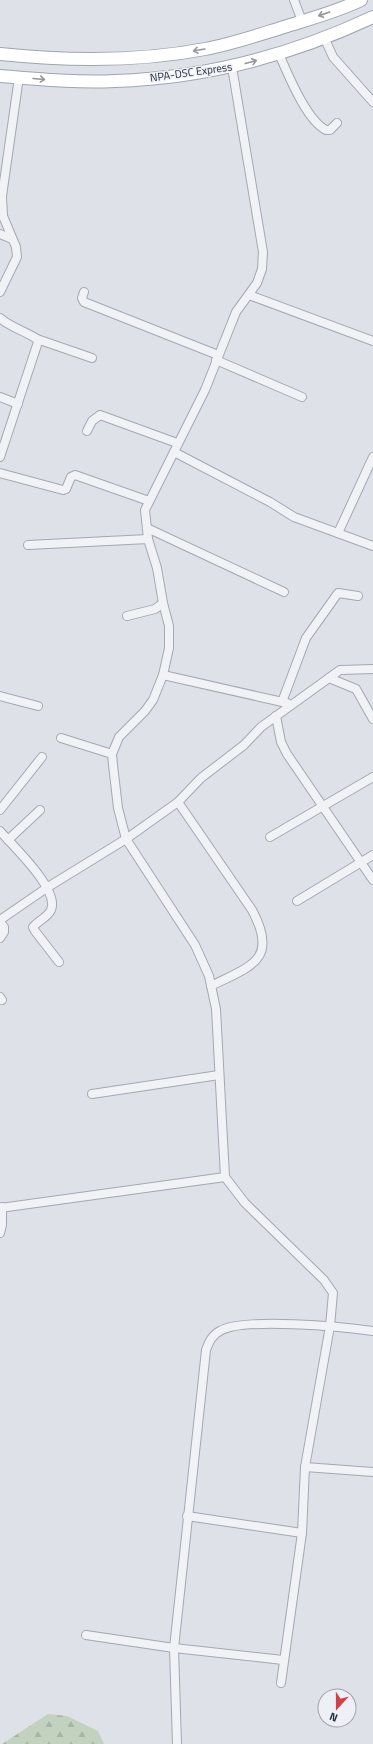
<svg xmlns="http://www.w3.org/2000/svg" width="373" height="1744" font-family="'Titillium Web',sans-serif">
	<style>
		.forest { fill: url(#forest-firs) }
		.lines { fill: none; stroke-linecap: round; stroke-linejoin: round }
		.minor-casing { stroke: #a3a8b2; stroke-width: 10 }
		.primary-casing { stroke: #9ea4b3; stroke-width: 14 }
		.minor { stroke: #f1f2f6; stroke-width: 8 }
		.primary { stroke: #fff; stroke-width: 12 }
		.oneway { stroke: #93969f }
		.labels { text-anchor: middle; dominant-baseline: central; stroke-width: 3; stroke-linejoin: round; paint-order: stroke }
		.street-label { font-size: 11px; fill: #272e3f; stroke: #eef0f5 }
	</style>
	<defs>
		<pattern id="forest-firs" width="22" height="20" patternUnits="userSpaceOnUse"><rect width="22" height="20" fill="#c2d2bf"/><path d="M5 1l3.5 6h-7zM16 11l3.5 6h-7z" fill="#a7b5a5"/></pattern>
	</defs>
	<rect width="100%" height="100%" fill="#dee1e8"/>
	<polygon class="forest" points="48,1714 67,1716 98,1731 104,1744 2,1744"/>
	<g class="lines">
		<defs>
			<g id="minor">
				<polyline points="294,0 302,21"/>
				<polyline points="324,37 333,57 373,102"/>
				<path d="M279 54C288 74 306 120 326 130H330L337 123"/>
				<polyline points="232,67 263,252 262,269 257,283 236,312 205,390 145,510 148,539 157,568 163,603 169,626 169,648 163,675 153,700 145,711 119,737 112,754 113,765 118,808 126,839 195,945 209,976 216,1009 225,1177 245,1203 324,1280 333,1293 330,1326 305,1467 302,1533 281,1683"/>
				<polyline points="0,234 12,239"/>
				<polyline points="0,292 17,257 16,247 3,216 2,196 19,77"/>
				<polyline points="84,292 82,298 84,302 218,355"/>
				<polyline points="249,295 373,341"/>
				<path d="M0 318C10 327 25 331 37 339L38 342 0 457"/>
				<polyline points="37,339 92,358"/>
				<polyline points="216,360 302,397"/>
				<polyline points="0,397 18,404"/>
				<polyline points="87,431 92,421 100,415 177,443"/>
				<polyline points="174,452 270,502 294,517 373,546"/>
				<polyline points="0,473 63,490 66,489 71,477 75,475 149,501"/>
				<polyline points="147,528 284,592"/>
				<polyline points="338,533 373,457"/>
				<polyline points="28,545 148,539"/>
				<polyline points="127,616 155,609 163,603"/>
				<polyline points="163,675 287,703"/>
				<polyline points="329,678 356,689 373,719"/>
				<polyline points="0,696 38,706"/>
				<polyline points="282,702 306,638 338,593 358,596"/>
				<polyline points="276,716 281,742 287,754 373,880"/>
				<polyline points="61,738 112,754"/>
				<path d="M178 802 252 910C279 960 251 966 211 986"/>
				<polyline points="0,810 42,757"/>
				<path d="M0 831C13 846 60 890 51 910 47 918 39 920 33 927L35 931 59 962"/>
				<polyline points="270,837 373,777"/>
				<polyline points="8,840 40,810"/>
				<polyline points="297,901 373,855"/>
				<polyline points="0,920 48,887 126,839 178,802 201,778 244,745 261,727 340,670 373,669"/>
				<polyline points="0,922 4,927 4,932 0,938"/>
				<polyline points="0,997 2,1000"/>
				<polyline points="92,1094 219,1075"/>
				<polyline points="0,1208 225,1177"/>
				<polyline points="0,1233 2,1225 2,1207"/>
				<polyline points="305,1467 373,1472"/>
				<polyline points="187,1516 302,1533"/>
				<polyline points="86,1635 174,1648 283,1660"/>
				<path d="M177 1744 174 1648 206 1350C209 1342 212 1335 220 1331 242 1317 345 1327 373 1331"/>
			</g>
			<g id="primary">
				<path d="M0 54C68 61 138 62 205 49 232 44 258 35 284 27 309 19 336 12 361 0"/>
				<path d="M0 76C38 79 77 83 115 81 205 78 292 55 373 17"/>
			</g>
		</defs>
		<use href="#minor" class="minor-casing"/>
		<use href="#primary" class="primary-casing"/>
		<use href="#minor" class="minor"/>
		<use href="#primary" class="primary"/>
	</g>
	<defs><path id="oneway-shaft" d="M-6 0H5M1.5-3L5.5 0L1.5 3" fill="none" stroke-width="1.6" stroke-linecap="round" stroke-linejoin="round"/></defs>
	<g class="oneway">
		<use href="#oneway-shaft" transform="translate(324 14) rotate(161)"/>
		<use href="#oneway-shaft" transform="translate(199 50) rotate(171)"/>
		<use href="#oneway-shaft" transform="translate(251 62) rotate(-15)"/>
		<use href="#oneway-shaft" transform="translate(39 79) rotate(5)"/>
	</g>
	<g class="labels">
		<g class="street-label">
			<text transform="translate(191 72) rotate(-8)">NPA-DSC Express</text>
		</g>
	</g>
	<g transform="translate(337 1708) rotate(201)"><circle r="19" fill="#eef0f5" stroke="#9ea2ac"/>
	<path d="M0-3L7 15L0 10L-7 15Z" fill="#cd434a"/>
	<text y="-6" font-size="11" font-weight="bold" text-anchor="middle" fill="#272e3f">N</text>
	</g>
</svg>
